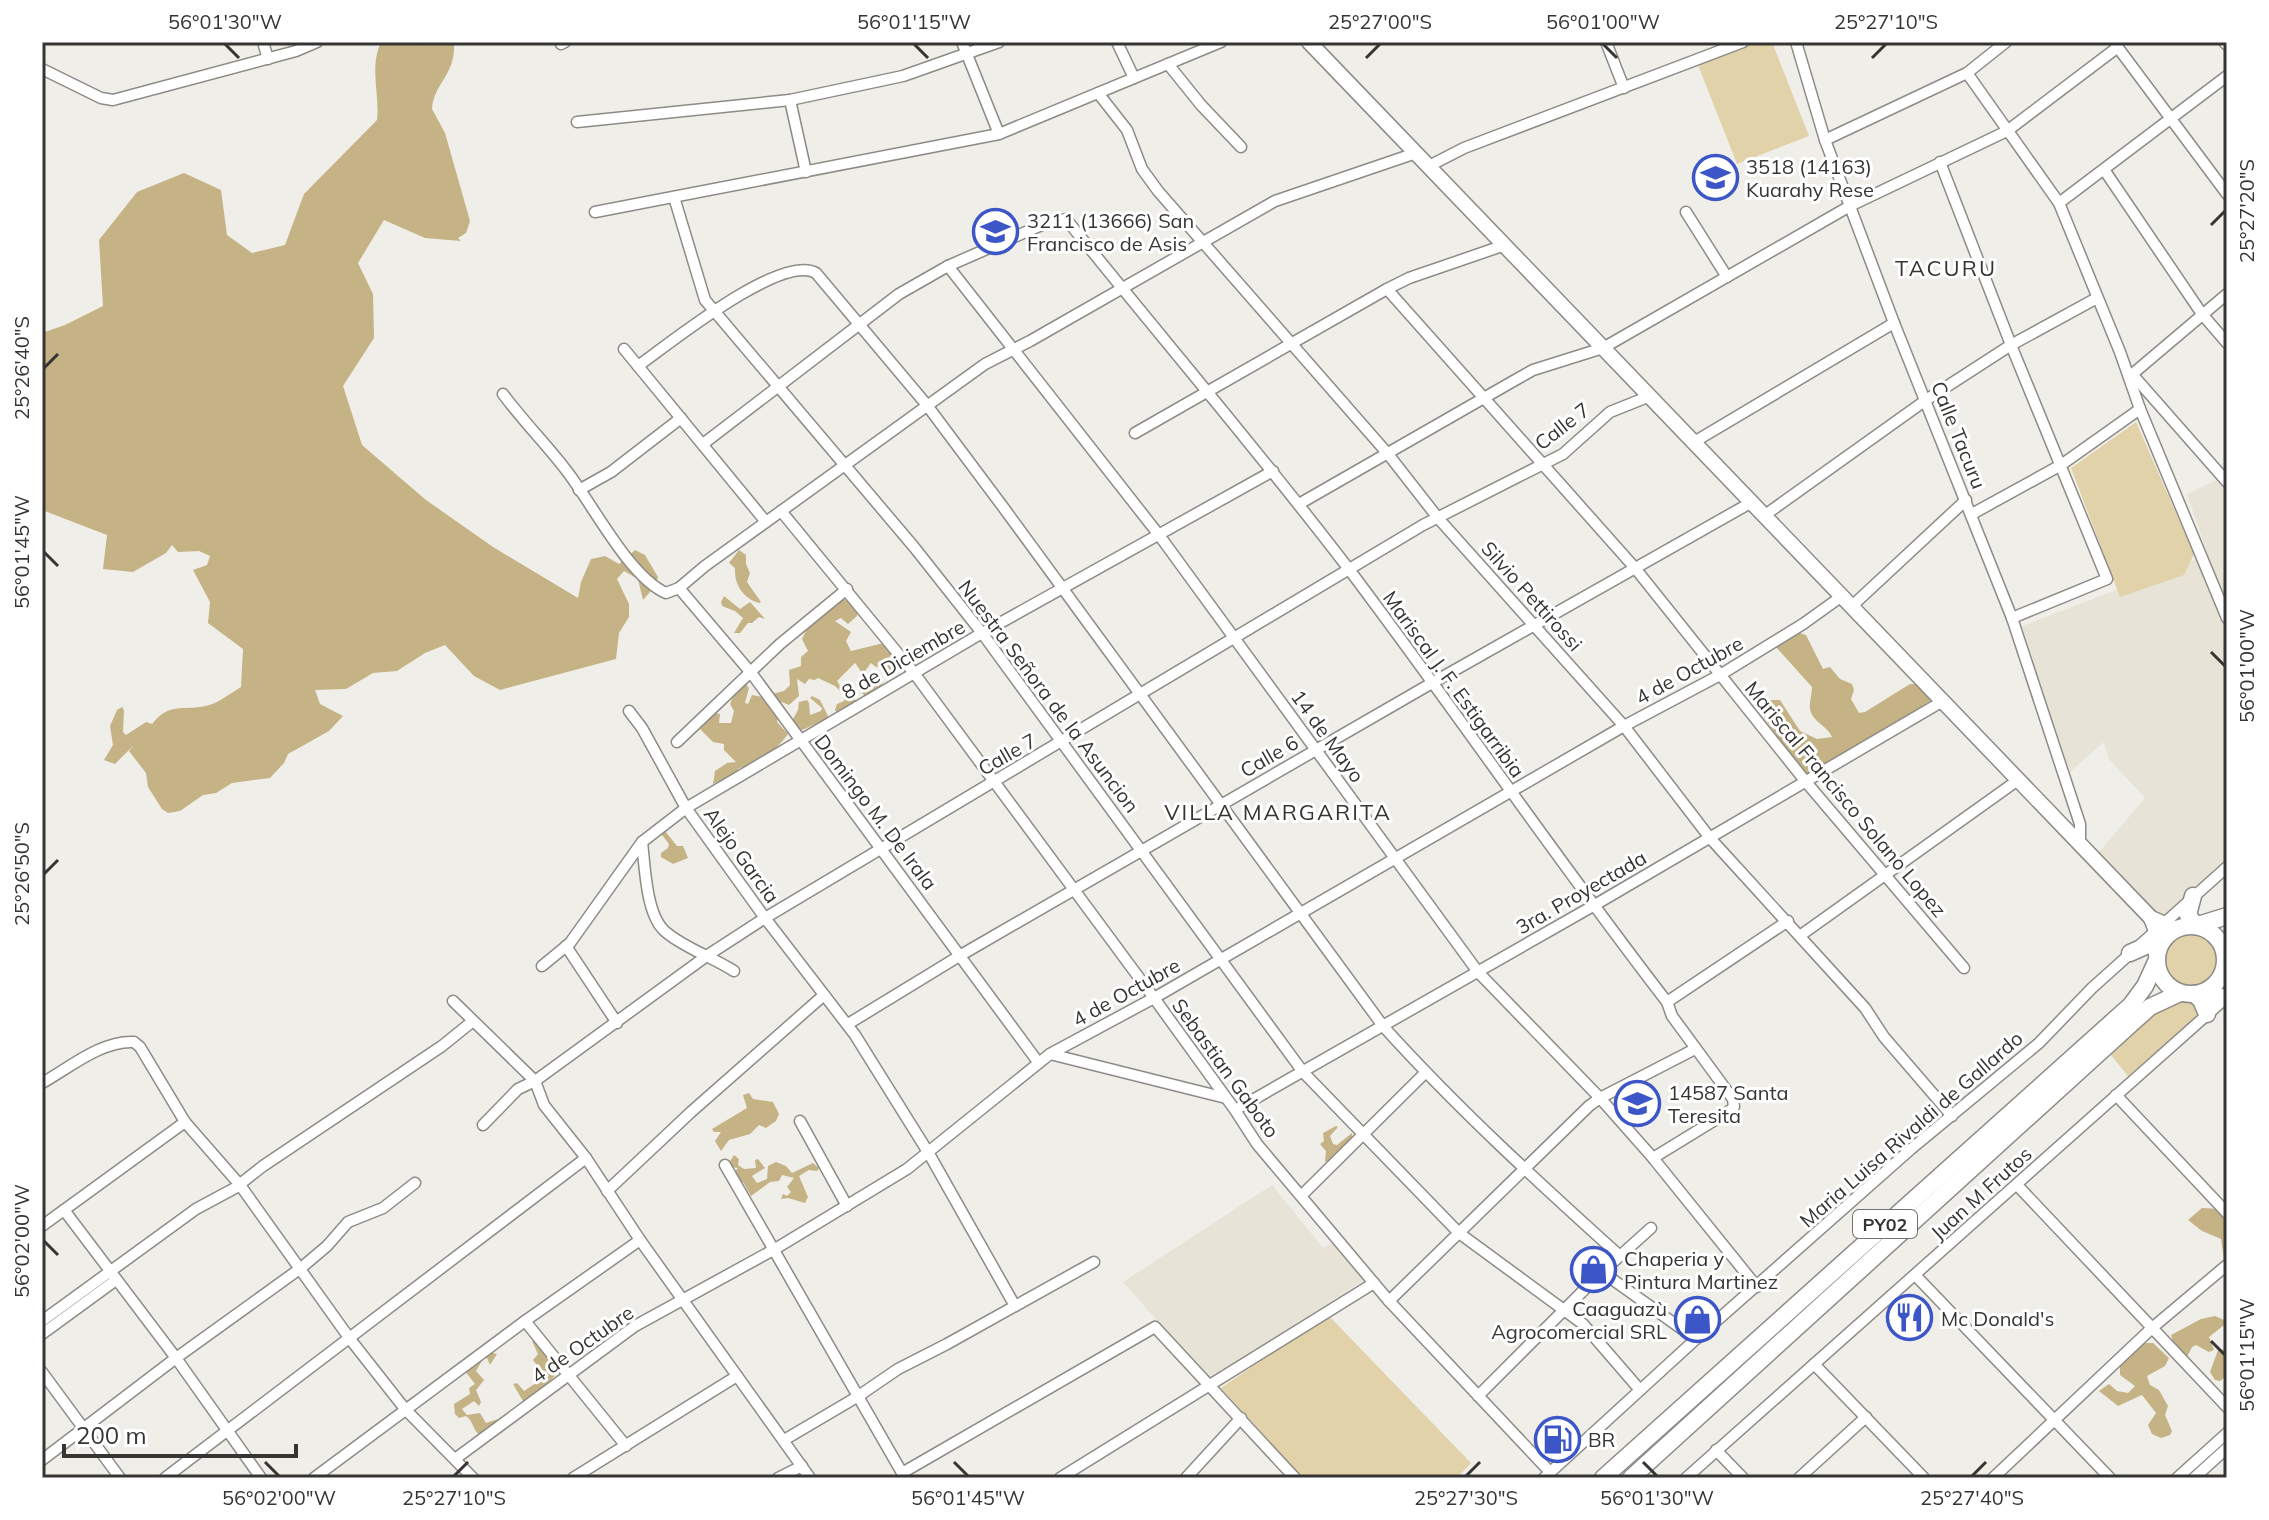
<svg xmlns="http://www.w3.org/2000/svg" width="2269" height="1520" font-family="Mulish,sans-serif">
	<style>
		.built { fill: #e8e3d7 }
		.green { fill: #e2d2aa }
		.forest { fill: #c5b385 }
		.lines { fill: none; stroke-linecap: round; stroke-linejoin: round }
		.stream { stroke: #c6b485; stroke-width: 2 }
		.minor-casing { stroke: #8d8b86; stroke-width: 13 }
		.major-casing { stroke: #8d8b86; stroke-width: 17 }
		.highway-casing { stroke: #8d8b86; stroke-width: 19 }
		.minor { stroke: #fff; stroke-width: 10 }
		.major { stroke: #fff; stroke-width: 14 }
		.highway { stroke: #fff; stroke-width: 16 }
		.ticks { fill: none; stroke: #363533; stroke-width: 3 }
		.labels { text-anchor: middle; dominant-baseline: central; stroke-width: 6; stroke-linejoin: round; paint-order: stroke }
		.shield { fill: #fff; stroke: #727270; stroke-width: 2 }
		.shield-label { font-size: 18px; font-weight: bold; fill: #363533 }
		.poi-label { font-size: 20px; fill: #363533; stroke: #fff; text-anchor: start }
		.street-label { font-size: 20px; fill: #363533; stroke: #fff }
		.neighbourhood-label { font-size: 22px; letter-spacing: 2px; fill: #373531; stroke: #fff }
		.neatline { fill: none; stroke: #363533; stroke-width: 3 }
		.ticks-label { font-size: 20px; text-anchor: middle; fill: #363533 }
	</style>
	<rect width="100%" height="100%" fill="#f0eee9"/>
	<g class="built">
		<polygon points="2227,475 2227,860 2163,916 2157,915 2099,852 2145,798 2109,759 2104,742 2070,772 2022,626 2208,555 2187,494"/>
		<polygon points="1272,1185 1323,1248 1336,1241 1366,1279 1209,1379 1123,1282"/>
	</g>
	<g class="green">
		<polygon points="1757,42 1772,42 1809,136 1737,164 1698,65"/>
		<polygon points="2136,422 2194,554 2184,575 2120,597 2071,468"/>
		<circle cx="2191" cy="961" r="29"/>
		<path d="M2190 1001 2196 1002 2201 1012 2128 1076 2107 1050C2131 1030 2157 1004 2190 1001Z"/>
		<polygon points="1328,1315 1471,1463 1457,1478 1302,1478 1221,1388"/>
	</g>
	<g class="forest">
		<path d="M381 42H454C456 76 434 82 432 109L445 133 470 221 466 233 458 238 461 241 425 238 384 220 358 263 373 294 374 338 343 386 362 445 426 500 493 547 578 598 581 582 591 559 605 556 619 564 635 550 645 555 658 577 656 585 643 600 638 579 624 571 617 579 629 604V617L619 633 616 659 500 690 474 676 445 645 425 653 397 671 373 673 346 689 315 690 320 704 343 716 329 731 288 754 284 763 270 778 232 783 216 793 203 795 180 811 168 813 162 809 148 787 146 773 129 751 134 745 115 764 104 760 113 745 110 726 117 710 122 707 124 710 123 732 126 735 146 722 152 724C170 702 181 711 206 706 217 704 231 693 241 687L243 649 208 623 210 602 193 570 207 565 210 556 199 551 178 552 172 545 166 553 133 572 103 569 107 535 42 510V333L65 325 103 306 99 240 137 192 184 173 221 190 227 235 252 253 285 245 304 194 377 120C380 93 369 68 381 42Z"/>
		<path d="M739 550 746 555V564L750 573 747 582 761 602 759 603C742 598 734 583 735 568L729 563Z"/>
		<polygon points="724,596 740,609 750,602 765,619 759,617 752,623 748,623 740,633 734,633 743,618 735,611 722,606 721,602"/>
		<path d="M841 597 858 609 857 616 848 624 841 618 835 621 851 632 846 641 851 651 884 643C891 651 901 662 897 672L891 673 885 665 876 667 871 663 865 671 873 683 880 678 883 681 879 692 865 697 859 688 867 680 855 663 837 681 844 692H853L856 702 837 713 835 710 837 704 844 701 845 696 835 686 818 678 815 680 809 679 805 684 797 679 799 696 789 705 782 702 777 705 772 694 784 691 790 685 789 670 801 666V657L808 651 802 639 812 619 835 607Z"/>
		<path d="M1800 633 1806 635 1823 669 1830 667 1840 679 1852 684 1854 690 1851 699 1859 713 1865 712 1910 684H1917L1931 698 1930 701 1848 754 1823 765 1807 779 1762 714 1770 700H1780L1800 731 1817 739 1832 737C1828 726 1812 722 1810 709 1809 703 1812 694 1812 687L1775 646Z"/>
		<path d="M745 683 749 688 745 703 748 704 752 695 763 697 778 718 777 722 788 734C776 750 759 764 739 768L736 773 713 784 715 771 727 763 736 762 724 750V744L713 742 700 729 715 713 720 714 719 723H731L734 711 730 704 735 692Z"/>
		<polygon points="812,696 820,700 829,718 802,730 797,729 793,719 798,710 799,702 807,700 809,703 810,715 821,711 822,708 810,698"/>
		<polygon points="669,827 665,831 677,846 683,846 688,858 673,864 661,857 661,853 668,848 669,844 659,831"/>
		<polygon points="749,1093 753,1099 773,1102 779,1114 776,1121 766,1128 759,1125 750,1134 729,1140 721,1151 715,1141 721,1132 714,1132 712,1129 747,1108 743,1095"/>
		<polygon points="1336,1126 1338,1127 1330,1136 1333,1144 1337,1145 1352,1133 1352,1138 1329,1163 1325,1161 1326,1151 1320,1144 1324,1141 1323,1133"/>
		<polygon points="734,1155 739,1159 738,1165 744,1169 756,1168 755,1160 758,1159 765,1168 752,1176 757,1183 767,1179 768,1166 776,1162 786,1166 792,1173 813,1163 819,1168 817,1171 809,1170 799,1176 808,1197 805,1203 788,1198 781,1199 783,1194 787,1196 791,1192 787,1187 794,1178 782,1175 779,1181 770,1182 751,1196 743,1182 740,1182 734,1173 738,1168 731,1167 729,1163"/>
		<polygon points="2202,1208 2220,1209 2227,1216 2227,1258 2224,1260 2221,1239 2202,1231 2188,1220"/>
		<polygon points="2215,1316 2224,1320 2224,1325 2209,1337 2214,1350 2209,1352 2196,1345 2192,1347 2186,1359 2174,1345 2171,1335 2201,1319"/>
		<path d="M536 1340 557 1373C547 1386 537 1390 527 1401H523L513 1384 517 1383 524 1391 536 1383 539 1368 533 1360 538 1354 532 1341Z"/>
		<polygon points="2143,1343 2153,1343 2169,1358 2165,1366 2147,1376 2150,1385 2159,1390 2168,1406 2165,1415 2172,1431 2170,1435 2161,1438 2152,1434 2148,1425 2156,1413 2142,1395 2118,1406 2099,1391 2109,1384 2117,1391 2128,1393 2135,1386 2120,1375 2120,1360"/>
		<polygon points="2227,1349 2224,1378 2220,1381 2215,1380 2210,1372 2218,1350"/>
		<path d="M489 1352 497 1354 490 1365 487 1358 483 1359 476 1371 484 1380 476 1390 481 1402 479 1406 474 1401 462 1409 467 1415 480 1413 486 1423 498 1419 481 1435C473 1433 474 1421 466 1416L459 1418 455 1414 454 1404 470 1394 469 1388 475 1384 465 1371Z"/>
	</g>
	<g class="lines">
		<path class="stream" d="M289 439 306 417 316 388 354 324C351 305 336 275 339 258 342 235 369 216 380 197 405 154 424 91 421 42"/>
		<defs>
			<g id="minor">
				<polyline points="263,42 268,59"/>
				<polyline points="962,42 999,134"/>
				<polyline points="1117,42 1134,78"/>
				<polyline points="1606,42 1624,88"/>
				<polyline points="1796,42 1825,140 1894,323 2012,618 2080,824 2080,844"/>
				<polyline points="2224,42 2227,45"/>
				<polyline points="561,44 565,42"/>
				<polyline points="2116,45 2227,194"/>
				<polyline points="1168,64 1201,105 1241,147"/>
				<polyline points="42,69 101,98 113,100 296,51 317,42"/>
				<polyline points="1967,73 2059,203 2120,352 2140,409 2227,618"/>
				<polyline points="1098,93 1127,130 1142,169 1158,191 1388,454 1438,518 1624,726 1710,838 1865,1008 1884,1037 1952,1116"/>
				<polyline points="790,100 806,172"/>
				<polyline points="577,122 790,100 903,76 999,42"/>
				<polyline points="1825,140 1967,73 2006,42"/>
				<polyline points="1940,162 2011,345 2107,579 2012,618"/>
				<polyline points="1429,166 1464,148 1743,42"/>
				<polyline points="2105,171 2202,314 2227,343"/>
				<polyline points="674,197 705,300 914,547 982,633 1303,1072 1459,1233 1583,1324 1640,1390"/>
				<polyline points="2059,203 2227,76"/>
				<polyline points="595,212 999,134 1221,42"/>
				<polyline points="1686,212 1727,277"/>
				<polyline points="948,266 1159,535 1478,972 1600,1098 1653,1158 1757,1287"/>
				<polyline points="1387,289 1635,568 1806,782 1964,968"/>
				<polyline points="624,349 766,522"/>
				<path d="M638 366C669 344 781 253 816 273L926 404 1006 511 1383 1026C1457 1108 1538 1182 1620 1256"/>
				<polyline points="2132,374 2227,482"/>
				<polyline points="2129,377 2227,294"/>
				<path d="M503 394C523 421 546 444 566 470 592 503 629 577 666 593L679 588 705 566 985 364 1030 341 1275 201 1416 153"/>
				<polyline points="1135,433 1387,289 1409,278 1505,245"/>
				<polyline points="1694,442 1894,323"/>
				<path d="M703 444 899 294 948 266 1044 224 1066 219C1160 336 1257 449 1348 568 1456 711 1557 860 1667 1002L1672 1016 1733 1099 1734 1107 1728 1112 1653 1158"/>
				<polyline points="579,490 611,472 681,418"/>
				<polyline points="1299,504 1517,379 1533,370 1603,348 1850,206 2007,131 2118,47"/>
				<polyline points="781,511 914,673 1154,998 1235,1110 1257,1144 1389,1301 1550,1472"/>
				<polyline points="1972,514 2061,465 2140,409"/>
				<polyline points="1765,515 1926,400 2011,345 2097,298"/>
				<polyline points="679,588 752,674 1038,1062"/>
				<polyline points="1852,606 1966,500"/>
				<polyline points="629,711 642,728 686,808 765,918 855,1035 928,1152 1015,1306"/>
				<polyline points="677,742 780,644 847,589"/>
				<path d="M642 842C645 867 646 918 667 933 685 948 714 958 734 971"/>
				<polyline points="1801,935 2018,780"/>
				<polyline points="566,946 617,1023"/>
				<polyline points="542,966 570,943 642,842 686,808 982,633 1273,471"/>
				<polyline points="453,1001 535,1081 544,1105 586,1158 640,1240 810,1478"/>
				<polyline points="1667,1002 1788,921"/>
				<polyline points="848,1024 961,955 1432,683 1752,502"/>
				<polyline points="1050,1054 1226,1098"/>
				<path d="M42 1083C69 1068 102 1040 134 1042L140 1047 185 1122 240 1185 350 1339 405 1409 473 1478"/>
				<polyline points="2116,1095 2227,1213"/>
				<polyline points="1235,1110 1593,906 1943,701"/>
				<polyline points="800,1121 847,1206"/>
				<polyline points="483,1125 518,1089 535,1081 708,955 765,918 1423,525 1563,454 1610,412 1650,396"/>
				<polyline points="725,1165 905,1478"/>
				<polyline points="2017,1185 2227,1407"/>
				<polyline points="607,1191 691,1112 824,995"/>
				<polyline points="1302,1195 1425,1073"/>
				<polyline points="64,1210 176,1358 261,1478"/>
				<polyline points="42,1226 185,1122"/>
				<polyline points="1602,1272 1696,1339"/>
				<polyline points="1915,1275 2110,1478"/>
				<polyline points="1389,1301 1589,1106 1600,1098 1695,1049"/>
				<polyline points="42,1321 196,1209 235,1188 263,1166 442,1046 473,1021"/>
				<polyline points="525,1321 626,1446"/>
				<polyline points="42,1334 116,1280"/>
				<polyline points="1814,1364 1924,1478"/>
				<polyline points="42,1372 120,1478"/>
				<polyline points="1478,1396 1602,1272 1651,1228"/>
				<polyline points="784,1440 857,1397 898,1369 947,1344 1094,1262"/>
				<polyline points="1716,1450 1743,1478"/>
				<polyline points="455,1459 635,1326 775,1249 907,1169 1050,1054 1154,998 1624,726 1720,675 1803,624 1842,596"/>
				<polyline points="42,1460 176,1358 301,1268 327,1246 348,1222 383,1208 415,1183"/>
				<polyline points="902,1473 1155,1327 1295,1478"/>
				<polyline points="165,1478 586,1158"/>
				<polyline points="314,1478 525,1321 640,1240"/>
				<polyline points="573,1478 737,1376"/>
				<polyline points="778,1478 802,1466"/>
				<polyline points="1060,1478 1374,1283"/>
				<polyline points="1186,1478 1241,1418"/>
				<polyline points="1544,1478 1696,1339 1911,1149 2039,1043 2092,988 2227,867"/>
				<polyline points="1686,1478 2227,997"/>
				<polyline points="1799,1478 1866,1417"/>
				<polyline points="1993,1478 2152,1328 2227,1265"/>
				<polyline points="2177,1478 2227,1433"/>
				<polyline points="2194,1478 2227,1448"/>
			</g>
			<g id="major">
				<polyline points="1309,42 2151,918 2176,929"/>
				<polyline points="2151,918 2161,944"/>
			</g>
			<g id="highway">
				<polyline points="2193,896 2188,915 2194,923 2201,925"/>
				<circle cx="2191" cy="960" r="34"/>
				<polyline points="2195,926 2227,916"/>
				<polyline points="2130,953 2150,944 2156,949 2157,954"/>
				<polyline points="2194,994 2201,1000 2207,1014"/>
				<polyline points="2199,994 2227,998"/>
				<polyline points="1603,1478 2131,1005 2145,986 2156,962"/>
				<polyline points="1631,1478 2132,1023 2150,1007 2180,993"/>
			</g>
		</defs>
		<use href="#minor" class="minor-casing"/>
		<use href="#major" class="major-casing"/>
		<use href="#highway" class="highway-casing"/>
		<use href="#minor" class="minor"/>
		<use href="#major" class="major"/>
		<use href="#highway" class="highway"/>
	</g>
	<path class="ticks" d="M225 44 239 58M914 44 928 58M1603 44 1617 58M1366 58 1380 44M1872 58 1886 44M2211 225 2225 211M44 368 58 354M44 552 58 566M2211 652 2225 666M44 874 58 860M44 1241 58 1255M2211 1341 2225 1355M265 1462 279 1476M954 1462 968 1476M1643 1462 1657 1476M454 1476 468 1462M1466 1476 1480 1462M1972 1476 1986 1462"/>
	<defs>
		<symbol id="school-ring" viewBox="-11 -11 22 22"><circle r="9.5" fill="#fff" stroke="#3c55c7" stroke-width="1.5"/><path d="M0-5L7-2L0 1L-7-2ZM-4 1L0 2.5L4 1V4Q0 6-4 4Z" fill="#3c55c7"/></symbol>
		<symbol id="shop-ring" viewBox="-11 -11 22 22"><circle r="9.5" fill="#fff" stroke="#3c55c7" stroke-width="1.5"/><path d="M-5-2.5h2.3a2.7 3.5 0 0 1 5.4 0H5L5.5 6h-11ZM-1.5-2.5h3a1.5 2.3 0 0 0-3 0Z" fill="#3c55c7"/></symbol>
		<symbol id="restaurant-ring" viewBox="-11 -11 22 22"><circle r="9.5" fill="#fff" stroke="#3c55c7" stroke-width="1.5"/><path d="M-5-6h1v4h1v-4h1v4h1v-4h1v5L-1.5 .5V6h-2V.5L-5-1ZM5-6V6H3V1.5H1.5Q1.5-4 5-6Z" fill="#3c55c7"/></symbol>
		<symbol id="fuel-ring" viewBox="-11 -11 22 22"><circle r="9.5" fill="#fff" stroke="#3c55c7" stroke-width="1.5"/><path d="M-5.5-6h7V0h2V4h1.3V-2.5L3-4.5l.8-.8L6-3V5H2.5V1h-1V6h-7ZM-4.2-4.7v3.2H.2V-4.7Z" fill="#3c55c7"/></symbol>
	</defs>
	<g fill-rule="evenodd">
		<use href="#school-ring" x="1690" y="152" width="51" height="51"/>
		<use href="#school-ring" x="970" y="206" width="51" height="51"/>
		<use href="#school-ring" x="1612" y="1078" width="51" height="51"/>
		<use href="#shop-ring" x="1568" y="1244" width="51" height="51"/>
		<use href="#restaurant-ring" x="1884" y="1292" width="51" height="51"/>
		<use href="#shop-ring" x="1672" y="1294" width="51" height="51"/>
		<use href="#fuel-ring" x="1532" y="1414" width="51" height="51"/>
	</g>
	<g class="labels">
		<rect class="shield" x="1853" y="1210" width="64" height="28" rx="6"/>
		<g class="shield-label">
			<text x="1885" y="1224">PY02</text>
		</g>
		<g class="poi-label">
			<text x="1746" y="166">3518 (14163)<tspan x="1746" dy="23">Kuarahy Rese</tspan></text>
			<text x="1027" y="220">3211 (13666) San<tspan x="1027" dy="23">Francisco de Asis</tspan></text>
			<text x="1668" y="1092">14587 Santa<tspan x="1668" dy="23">Teresita</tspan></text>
			<text x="1624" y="1258">Chaperia y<tspan x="1624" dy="23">Pintura Martinez</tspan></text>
			<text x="1667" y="1308" text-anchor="end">Caaguazù<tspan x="1667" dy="23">Agrocomercial SRL</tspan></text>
			<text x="1941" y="1318">Mc Donald's</text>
			<text x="1588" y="1439">BR</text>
		</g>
		<g class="street-label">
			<text transform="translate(1562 426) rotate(-38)">Calle 7</text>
			<text transform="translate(1959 435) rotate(68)">Calle Tacuru</text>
			<text transform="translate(1532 596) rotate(48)">Silvio Pettirossi</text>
			<text transform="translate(903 659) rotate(-30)">8 de Diciembre</text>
			<text transform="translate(1689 670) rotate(-29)">4 de Octubre</text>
			<text transform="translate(1454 684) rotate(54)">Mariscal J. F. Estigarribia</text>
			<text transform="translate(1049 696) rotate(53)">Nuestra Señora de la Asuncion</text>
			<text transform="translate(1328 736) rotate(54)">14 de Mayo</text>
			<text transform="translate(1007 754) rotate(-30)">Calle 7</text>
			<text transform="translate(1269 756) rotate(-30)">Calle 6</text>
			<text transform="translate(1846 799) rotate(50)">Mariscal Francisco Solano Lopez</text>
			<text transform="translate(876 812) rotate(53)">Domingo M. De Irala</text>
			<text transform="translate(742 855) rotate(54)">Alejo Garcia</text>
			<text transform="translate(1581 892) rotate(-30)">3ra. Proyectada</text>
			<text transform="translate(1126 992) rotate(-29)">4 de Octubre</text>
			<text transform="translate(1226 1068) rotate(54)">Sebastian Gaboto</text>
			<text transform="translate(1911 1129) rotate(-41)">Maria Luisa Rivaldi de Gallardo</text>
			<text transform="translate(1981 1193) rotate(-42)">Juan M Frutos</text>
			<text transform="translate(582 1344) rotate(-35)">4 de Octubre</text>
		</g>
		<g class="neighbourhood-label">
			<text x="1946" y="268">TACURU</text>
			<text x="1278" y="812">VILLA MARGARITA</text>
		</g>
	</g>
	<rect width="2269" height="1520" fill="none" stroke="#ffffff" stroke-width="88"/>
	<path d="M64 1444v12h232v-12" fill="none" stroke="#363533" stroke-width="4"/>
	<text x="76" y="1444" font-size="24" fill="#363533" stroke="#ffffff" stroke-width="6" paint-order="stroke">200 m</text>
	<rect x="44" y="44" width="2181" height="1432" class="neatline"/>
	<g class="ticks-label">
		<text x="225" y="29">56°01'30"W</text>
		<text x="914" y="29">56°01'15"W</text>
		<text x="1380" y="29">25°27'00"S</text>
		<text x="1603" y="29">56°01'00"W</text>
		<text x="1886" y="29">25°27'10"S</text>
		<text transform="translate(2247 211) rotate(-90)" y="7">25°27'20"S</text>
		<text transform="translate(22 368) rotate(-90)" y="7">25°26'40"S</text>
		<text transform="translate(22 552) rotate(-90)" y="7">56°01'45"W</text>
		<text transform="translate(2247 666) rotate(-90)" y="7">56°01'00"W</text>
		<text transform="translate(22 874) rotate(-90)" y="7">25°26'50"S</text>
		<text transform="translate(22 1241) rotate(-90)" y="7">56°02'00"W</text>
		<text transform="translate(2247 1355) rotate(-90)" y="7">56°01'15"W</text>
		<text x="279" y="1505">56°02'00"W</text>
		<text x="454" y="1505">25°27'10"S</text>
		<text x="968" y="1505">56°01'45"W</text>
		<text x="1466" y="1505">25°27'30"S</text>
		<text x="1657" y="1505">56°01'30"W</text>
		<text x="1972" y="1505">25°27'40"S</text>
	</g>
</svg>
